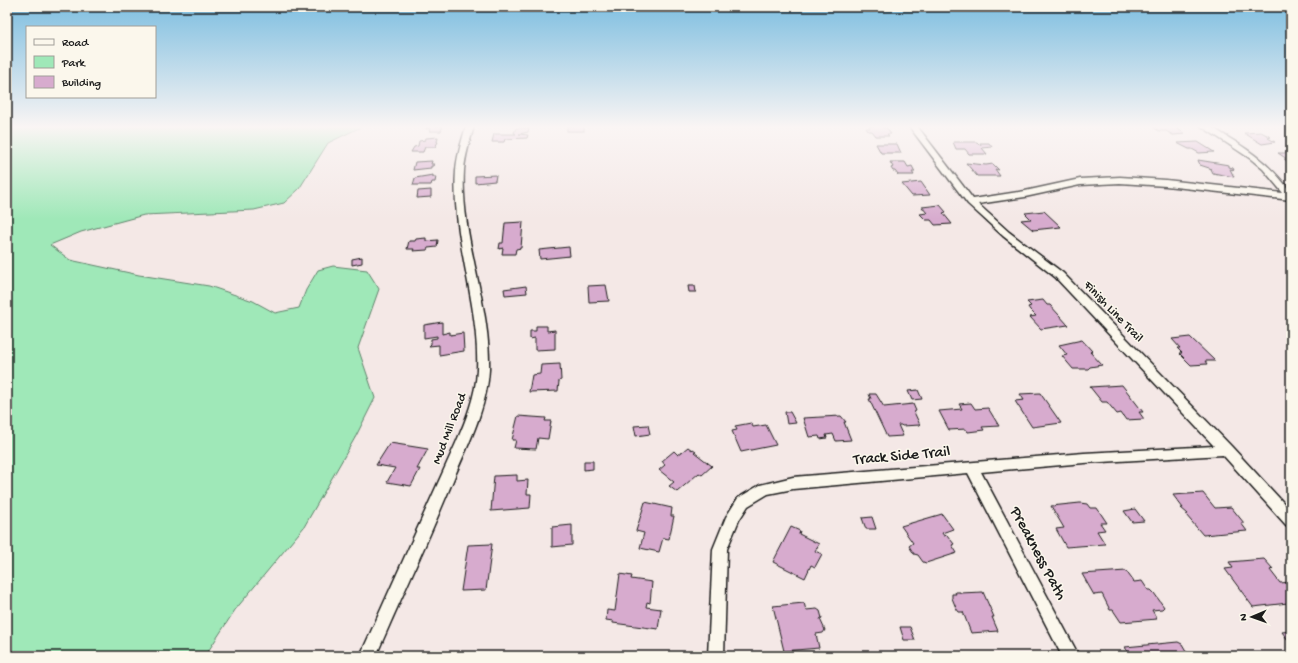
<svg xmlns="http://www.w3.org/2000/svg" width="1298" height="663" font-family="'Gochi Hand',sans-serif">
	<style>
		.green { fill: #9fe8b8; stroke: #5e826a }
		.building { fill: #d7abce; stroke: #1c1c1c }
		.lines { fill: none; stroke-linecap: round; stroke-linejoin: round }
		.street-casing { stroke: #1c1c1c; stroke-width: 3 }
		.street { fill: #fbf7ec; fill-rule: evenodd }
		.labels { text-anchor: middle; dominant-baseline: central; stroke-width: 3; stroke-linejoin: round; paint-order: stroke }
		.street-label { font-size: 13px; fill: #1c1c1c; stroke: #fbf7ec }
		.near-street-label { font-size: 16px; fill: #1c1c1c; stroke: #fbf7ec }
	</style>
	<rect width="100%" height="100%" fill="#f4e8e6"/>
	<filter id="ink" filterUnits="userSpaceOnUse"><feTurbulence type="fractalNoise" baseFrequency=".025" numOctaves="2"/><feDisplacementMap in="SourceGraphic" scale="8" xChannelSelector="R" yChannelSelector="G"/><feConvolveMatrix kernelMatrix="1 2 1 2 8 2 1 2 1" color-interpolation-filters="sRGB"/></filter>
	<g filter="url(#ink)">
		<polygon class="green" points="7,126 363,126 328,143 299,189 284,203 254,210 144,215 81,232 50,245 70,260 139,275 209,286 253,301 275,313 299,308 306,290 318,270 333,266 367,270 379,289 358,348 375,398 356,436 304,527 235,610 205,656 7,656"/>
		<g class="building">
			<polygon points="427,126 443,126 441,131 429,131 430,128 426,129"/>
			<rect x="567" y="126" width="17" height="5"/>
			<polygon points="869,126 882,126 883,128 887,128 891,134 887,134 889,136 876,136 872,131 868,131 866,128 870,128"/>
			<polygon points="1159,126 1174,126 1185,134 1173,135 1166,131 1159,131 1153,127"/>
			<polygon points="516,128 529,128 528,132 519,134 528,135 527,138 505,139 504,142 492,142 494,134 516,134 514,133"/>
			<polygon points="1261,132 1271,137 1268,138 1275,142 1262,144 1244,133"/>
			<polygon points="438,137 437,142 438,142 435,147 425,147 423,152 411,152 414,147 418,146 419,141 425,140 426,138"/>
			<polygon points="953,142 977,142 980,145 981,145 980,143 989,143 992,147 982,148 987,154 969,154 965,149 956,149"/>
			<polygon points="1198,142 1214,152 1199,153 1192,149 1189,149 1177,143"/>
			<polygon points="876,144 897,144 901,153 881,153"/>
			<polygon points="1278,153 1291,153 1291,164 1284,159 1287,159"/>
			<polygon points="1198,160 1229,165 1229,167 1233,168 1234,170 1230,169 1234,177 1213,173 1211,169 1212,169 1200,165"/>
			<polygon points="432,161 431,164 434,164 433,166 431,166 431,168 413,170 415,162"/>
			<polygon points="890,162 905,162 908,167 912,166 915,172 912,172 914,175 898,175 895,171 893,171 891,168 893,167"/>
			<polygon points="966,163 986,165 993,164 999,170 995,169 1000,176 977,176"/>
			<polygon points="433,175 433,177 436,177 435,182 432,182 431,185 413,185 415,178"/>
			<polygon points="496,175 495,181 475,183 475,176"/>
			<polygon points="921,182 930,195 912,196 902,184"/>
			<polygon points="431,190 431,197 417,198 418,191"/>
			<polygon points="940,205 946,212 943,213 952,224 935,225 931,220 926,220 920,214 927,213 922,207"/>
			<polygon points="1044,211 1061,227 1033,230 1021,220 1031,219 1025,213"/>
			<polygon points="523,222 521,248 516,249 515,254 502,254 503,248 499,249 500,243 503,243 505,223"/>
			<polygon points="426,238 426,241 438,240 437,247 428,248 427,250 413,251 414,249 407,249 409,241 415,241 416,239"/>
			<polygon points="569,247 570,256 540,259 539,250"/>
			<polygon points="362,257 362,263 352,265 352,259"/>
			<polygon points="606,285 609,301 589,302 588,286"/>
			<polygon points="526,286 527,293 505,295 504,289"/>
			<polygon points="688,286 695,286 696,292 689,292"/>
			<polygon points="1043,300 1047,305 1050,305 1068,325 1041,329 1030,317 1036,316 1030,310 1028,307 1031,306 1027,302"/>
			<polygon points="442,322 442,334 450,332 450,335 463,333 464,351 439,355 439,345 429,346 431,344 431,339 437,338 437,336 424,338 424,325"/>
			<polygon points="536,326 547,326 547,331 555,330 555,349 535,350 535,338 530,339 530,331 536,331"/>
			<polygon points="1190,337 1215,361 1205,361 1207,364 1191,365 1179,353 1182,353 1177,348 1180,348 1172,339"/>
			<polygon points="1082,340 1092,351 1090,352 1102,365 1090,367 1088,369 1073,369 1062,356 1067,355 1059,345"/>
			<polygon points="560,364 561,380 559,381 558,391 529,392 532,375 540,374 541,365"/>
			<polygon points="1122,385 1143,412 1139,412 1144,419 1126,420 1121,413 1117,414 1107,402 1102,402 1090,387"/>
			<polygon points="918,390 922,399 912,400 908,391"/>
			<polygon points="1040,393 1061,423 1032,427 1015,401 1024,400 1020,394"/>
			<polygon points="869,394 876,394 884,407 913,404 916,411 914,412 920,425 902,426 901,425 898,425 903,436 887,437 869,399 871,399"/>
			<polygon points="971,403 975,409 988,408 999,426 982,427 984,430 968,432 966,429 949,430 939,411 962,409 959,404"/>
			<polygon points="785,412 790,412 796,423 787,424"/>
			<polygon points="518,416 546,418 545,421 551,421 548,439 538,438 536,449 514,448 516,440 512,440"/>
			<polygon points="841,416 846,422 844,422 851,440 836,441 833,434 826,435 827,438 820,439 819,436 809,437 803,418"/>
			<polygon points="751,423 753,427 766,425 776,445 741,452 732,431 737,430 735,426"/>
			<polygon points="648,425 650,434 636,436 634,426"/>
			<polygon points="390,443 428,449 417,469 420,469 411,486 387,482 395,468 376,465"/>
			<polygon points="688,447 692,450 693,449 696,451 694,452 712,466 702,475 699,473 677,492 669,486 674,482 659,470 665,465 662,461 674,451 678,455"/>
			<polygon points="584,461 593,461 593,469 584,470"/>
			<polygon points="517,475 517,481 528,480 527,494 531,494 530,508 491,511 494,476"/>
			<polygon points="1203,493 1215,508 1231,507 1244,523 1241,523 1247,531 1203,535 1186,515 1188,514 1181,508 1183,508 1173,495"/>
			<polygon points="645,502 672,508 671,516 674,516 669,539 663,538 659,552 640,548 644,533 636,531"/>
			<polygon points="1080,503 1087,504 1090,508 1097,508 1107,523 1100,523 1105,530 1097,531 1105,544 1066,547 1056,529 1064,528 1051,506"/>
			<polygon points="1135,509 1144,521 1132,522 1124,511"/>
			<polygon points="942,514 953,529 942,533 944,536 947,535 954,544 952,545 957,553 926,563 923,562 918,555 914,554 909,546 913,543 901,526"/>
			<polygon points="872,517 876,529 866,529 862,518"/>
			<polygon points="572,525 572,545 552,547 552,527"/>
			<polygon points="791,527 800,531 799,534 819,544 815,551 822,554 815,567 811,565 805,578 773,562"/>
			<polygon points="492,544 486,590 461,591 468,545"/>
			<polygon points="1264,559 1273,569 1270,570 1280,583 1291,582 1291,607 1288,603 1253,607 1225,569 1233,568 1229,562"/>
			<polygon points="1126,571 1134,582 1142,581 1148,590 1151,590 1154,593 1164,607 1162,609 1152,610 1157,619 1121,622 1113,610 1110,610 1102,594 1094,595 1082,574"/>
			<polygon points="620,574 632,576 631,579 652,582 650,603 647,602 646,607 661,609 658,629 613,623 613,621 606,620 607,610 615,611"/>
			<polygon points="955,592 960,592 960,593 983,592 994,617 992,617 998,631 971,633 963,612 959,612 956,608 952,598 952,594 956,594"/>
			<polygon points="804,603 806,610 817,609 820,611 822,618 820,619 825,630 823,633 816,634 819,648 784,651 773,606"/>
			<polygon points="900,627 910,627 915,640 904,640"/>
			<polygon points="1291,631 1291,644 1282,632"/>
			<polygon points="1178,642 1182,644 1189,656 1130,656 1125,647"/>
		</g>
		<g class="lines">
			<defs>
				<g id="street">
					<path d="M466 126H474C470 141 465 155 464 170 460 238 491 303 489 370 487 406 470 441 456 473 431 535 402 595 376 656H360L456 443C466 420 476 395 477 370 480 303 451 238 456 171 457 155 462 141 466 126Z"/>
					<path d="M909 126H917L973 199 1025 191 1080 179 1120 177 1166 180 1283 193 1263 169 1251 159 1201 126H1210C1238 144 1260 155 1282 181 1287 187 1291 191 1291 200L1166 186 1120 183 1080 185 1025 197 978 204 1009 232 1063 273 1231 446 1291 511V527L1286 525 1223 455 1084 463 981 472 1079 656H1062L968 473 793 489 768 494 748 506 739 520 727 549 724 656H708L713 549 726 517 738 498 760 485 793 477 1084 453 1214 446 1055 277 1003 236 968 204Z"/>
				</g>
			</defs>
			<use href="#street" class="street-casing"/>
			<use href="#street" class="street"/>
		</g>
	</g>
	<linearGradient id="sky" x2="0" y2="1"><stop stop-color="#7dbee0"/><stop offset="0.58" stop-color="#faf5f4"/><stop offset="1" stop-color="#faf5f4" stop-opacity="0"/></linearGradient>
	<rect width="1298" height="219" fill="url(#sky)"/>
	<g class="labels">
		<g class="street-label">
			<text transform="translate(1113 312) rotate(46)">Finish Line Trail</text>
			<text transform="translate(450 429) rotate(-69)">Mud Mill Road</text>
		</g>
		<g class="near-street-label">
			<text transform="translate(902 457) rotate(-5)">Track Side Trail</text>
			<text transform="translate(1037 554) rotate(62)">Preakness Path</text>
		</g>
	</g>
	<rect width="1298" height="663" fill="none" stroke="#fbf7ec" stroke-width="24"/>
	<rect x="12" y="12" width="1274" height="639" fill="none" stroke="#1c1c1c" stroke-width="1.5" filter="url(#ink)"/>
	<rect x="26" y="26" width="130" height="72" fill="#fbf7ec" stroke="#a29f99"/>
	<rect x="34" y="39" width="20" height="6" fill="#fbf7ec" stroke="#a29f99"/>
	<text x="62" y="46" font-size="12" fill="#1c1c1c">Road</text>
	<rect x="34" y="56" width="20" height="12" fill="#9fe8b8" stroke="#a29f99"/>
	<text x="62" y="66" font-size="12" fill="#1c1c1c">Park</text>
	<rect x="34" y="76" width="20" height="12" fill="#d7abce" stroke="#a29f99"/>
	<text x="62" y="86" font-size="12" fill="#1c1c1c">Building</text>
	<g transform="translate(1252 617) rotate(268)" stroke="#fbf7ec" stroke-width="3" paint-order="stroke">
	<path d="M0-3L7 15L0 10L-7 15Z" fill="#1c1c1c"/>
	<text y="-6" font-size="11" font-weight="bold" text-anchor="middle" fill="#1c1c1c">N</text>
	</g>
</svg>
